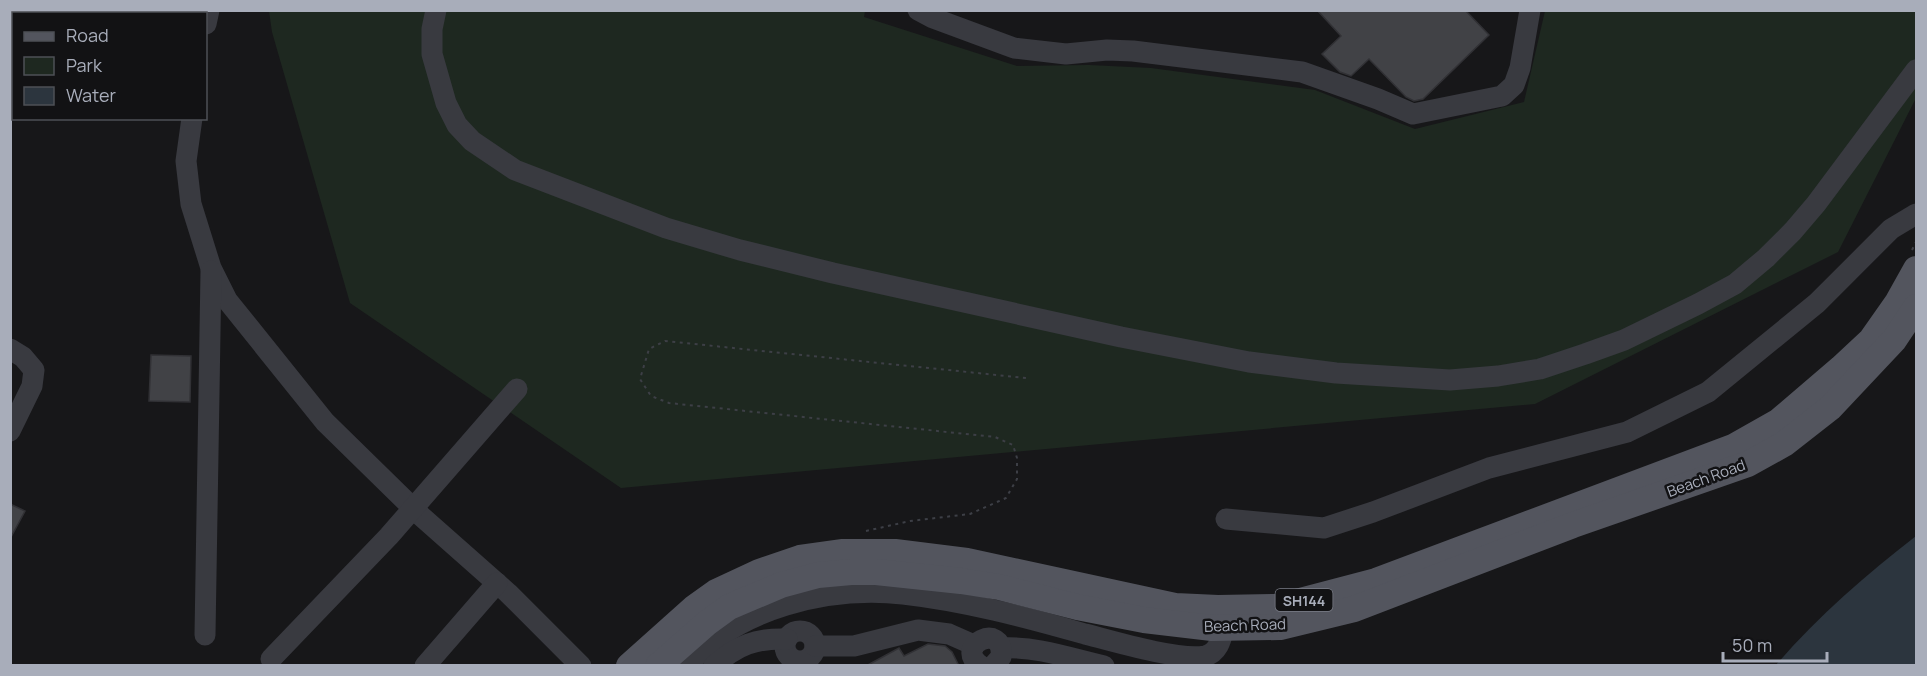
<svg xmlns="http://www.w3.org/2000/svg" width="1927" height="676" font-family="Manrope,sans-serif">
	<style>
		.green { fill: #1e2820 }
		.water { fill: #2c353e }
		.building { fill: #414246; stroke: #313135; stroke-width: 1.5 }
		.lines { fill: none; stroke-linecap: round; stroke-linejoin: round }
		.path { stroke: #3d3f46; stroke-width: 2; stroke-dasharray: 3 4.5; stroke-linecap: butt }
		.minor { stroke: #393a40; stroke-width: 21 }
		.major { stroke: #53555e; stroke-width: 26 }
		.labels { text-anchor: middle; dominant-baseline: central; stroke-width: 5; stroke-linejoin: round; paint-order: stroke }
		.shield { fill: #121214; stroke: #7b7e88; stroke-width: 1.5 }
		.shield-label { font-size: 14px; font-weight: bold; fill: #a8adba }
		.street-label { font-size: 15px; fill: #a8adba; stroke: #121214 }
	</style>
	<rect width="100%" height="100%" fill="#171719"/>
	<polygon class="green" points="269,11 865,11 864,17 1017,66 1089,65 1151,68 1315,90 1415,129 1524,102 1545,11 1916,11 1916,98 1838,252 1535,404 621,488 350,303 272,32"/>
	<path class="water" d="M1916 536V665H1776C1817 617 1866 575 1916 536Z"/>
	<g class="building">
		<polygon points="1317,10 1465,10 1489,35 1423,99 1414,101 1406,97 1369,59 1351,76 1340,72 1322,54 1341,36"/>
		<polygon points="151,355 191,356 190,402 149,401"/>
		<polygon points="10,504 25,511 10,539"/>
		<polygon points="928,644 945,646 952,652 959,666 866,666 899,648 904,656"/>
	</g>
	<g class="lines">
		<g class="path">
			<polyline points="1912,250 1916,242"/>
			<polyline points="866,531 910,521 970,514 1006,498 1017,479 1017,458 1013,445 995,437 669,403 651,396 640,379 649,349 665,341 1026,378"/>
		</g>
		<g class="minor">
			<polyline points="436,10 432,29 432,54 446,103 457,125 472,141 515,170 666,228 740,250 833,273 1121,337 1249,362 1336,373 1450,380 1498,376 1540,369 1585,354 1624,340 1698,304 1735,284 1766,258 1793,231 1816,204 1916,70"/>
			<polyline points="918,10 933,18 1014,48 1066,54 1107,50 1133,51 1302,72 1378,99 1413,114 1502,96 1514,85 1520,68 1530,10"/>
			<polyline points="206,24 209,10"/>
			<polyline points="192,118 186,161 191,204 211,268 227,300 325,422 421,516 508,593 581,666"/>
			<polyline points="10,349 23,357 34,370 32,386 10,431"/>
			<polyline points="1226,519 1324,528 1373,512 1489,468 1627,432 1708,392 1817,303 1891,229 1916,214"/>
			<circle cx="800" cy="646" r="15"/>
			<polyline points="205,635 211,271"/>
			<polyline points="815,646 854,646 918,630 949,634 974,645"/>
			<path d="M1001 648C1036 646 1070 658 1104 666"/>
			<polyline points="271,659 389,536 517,389"/>
			<polyline points="425,666 497,583"/>
			<path d="M687 666C737 608 828 586 903 594 965 601 1025 617 1085 634 1112 641 1179 661 1205 656 1218 653 1221 640 1224 628"/>
			<path d="M714 666C737 645 756 638 787 639"/>
			<path d="M981 666C951 646 1005 620 1001 657L993 666"/>
		</g>
		<g class="major">
			<polyline points="629,666 695,607 716,592 759,572 800,558 843,552 895,552 967,561 1175,606 1218,608 1277,607 1376,581 1733,447 1779,421 1841,368 1871,340 1897,303 1916,269"/>
			<polyline points="658,666 707,623 729,607 781,585 818,575 851,572 876,572 961,581 999,587 1077,607 1144,620 1212,628 1280,627 1354,609 1573,525 1748,464 1784,444 1830,408 1894,340 1916,307"/>
		</g>
	</g>
	<g class="labels">
		<rect class="shield" x="1275.5" y="589" width="57" height="22" rx="4.5"/>
		<g class="shield-label">
			<text x="1304" y="600">SH144</text>
		</g>
		<g class="street-label">
			<text transform="translate(1706 478) rotate(-20)">Beach Road</text>
			<text transform="translate(1245 625) rotate(-2)">Beach Road</text>
		</g>
	</g>
	<rect width="1927" height="676" fill="none" stroke="#a8adba" stroke-width="24"/>
	<rect x="12" y="12" width="195" height="108" fill="#121214" stroke="#4e5056" stroke-width="1.5"/>
	<rect x="24" y="32" width="30" height="9" fill="#53555e" stroke="#4e5056" stroke-width="1.5"/>
	<text x="66" y="42" font-size="18" fill="#a8adba">Road</text>
	<rect x="24" y="57" width="30" height="18" fill="#1e2820" stroke="#4e5056" stroke-width="1.5"/>
	<text x="66" y="72" font-size="18" fill="#a8adba">Park</text>
	<rect x="24" y="87" width="30" height="18" fill="#2c353e" stroke="#4e5056" stroke-width="1.5"/>
	<text x="66" y="102" font-size="18" fill="#a8adba">Water</text>
	<path d="M1723 652v9h104v-9" fill="none" stroke="#a8adba" stroke-width="3"/>
	<text x="1732" y="652" font-size="18" fill="#a8adba" stroke="#121214" stroke-width="4.5" paint-order="stroke">50 m</text>
</svg>
